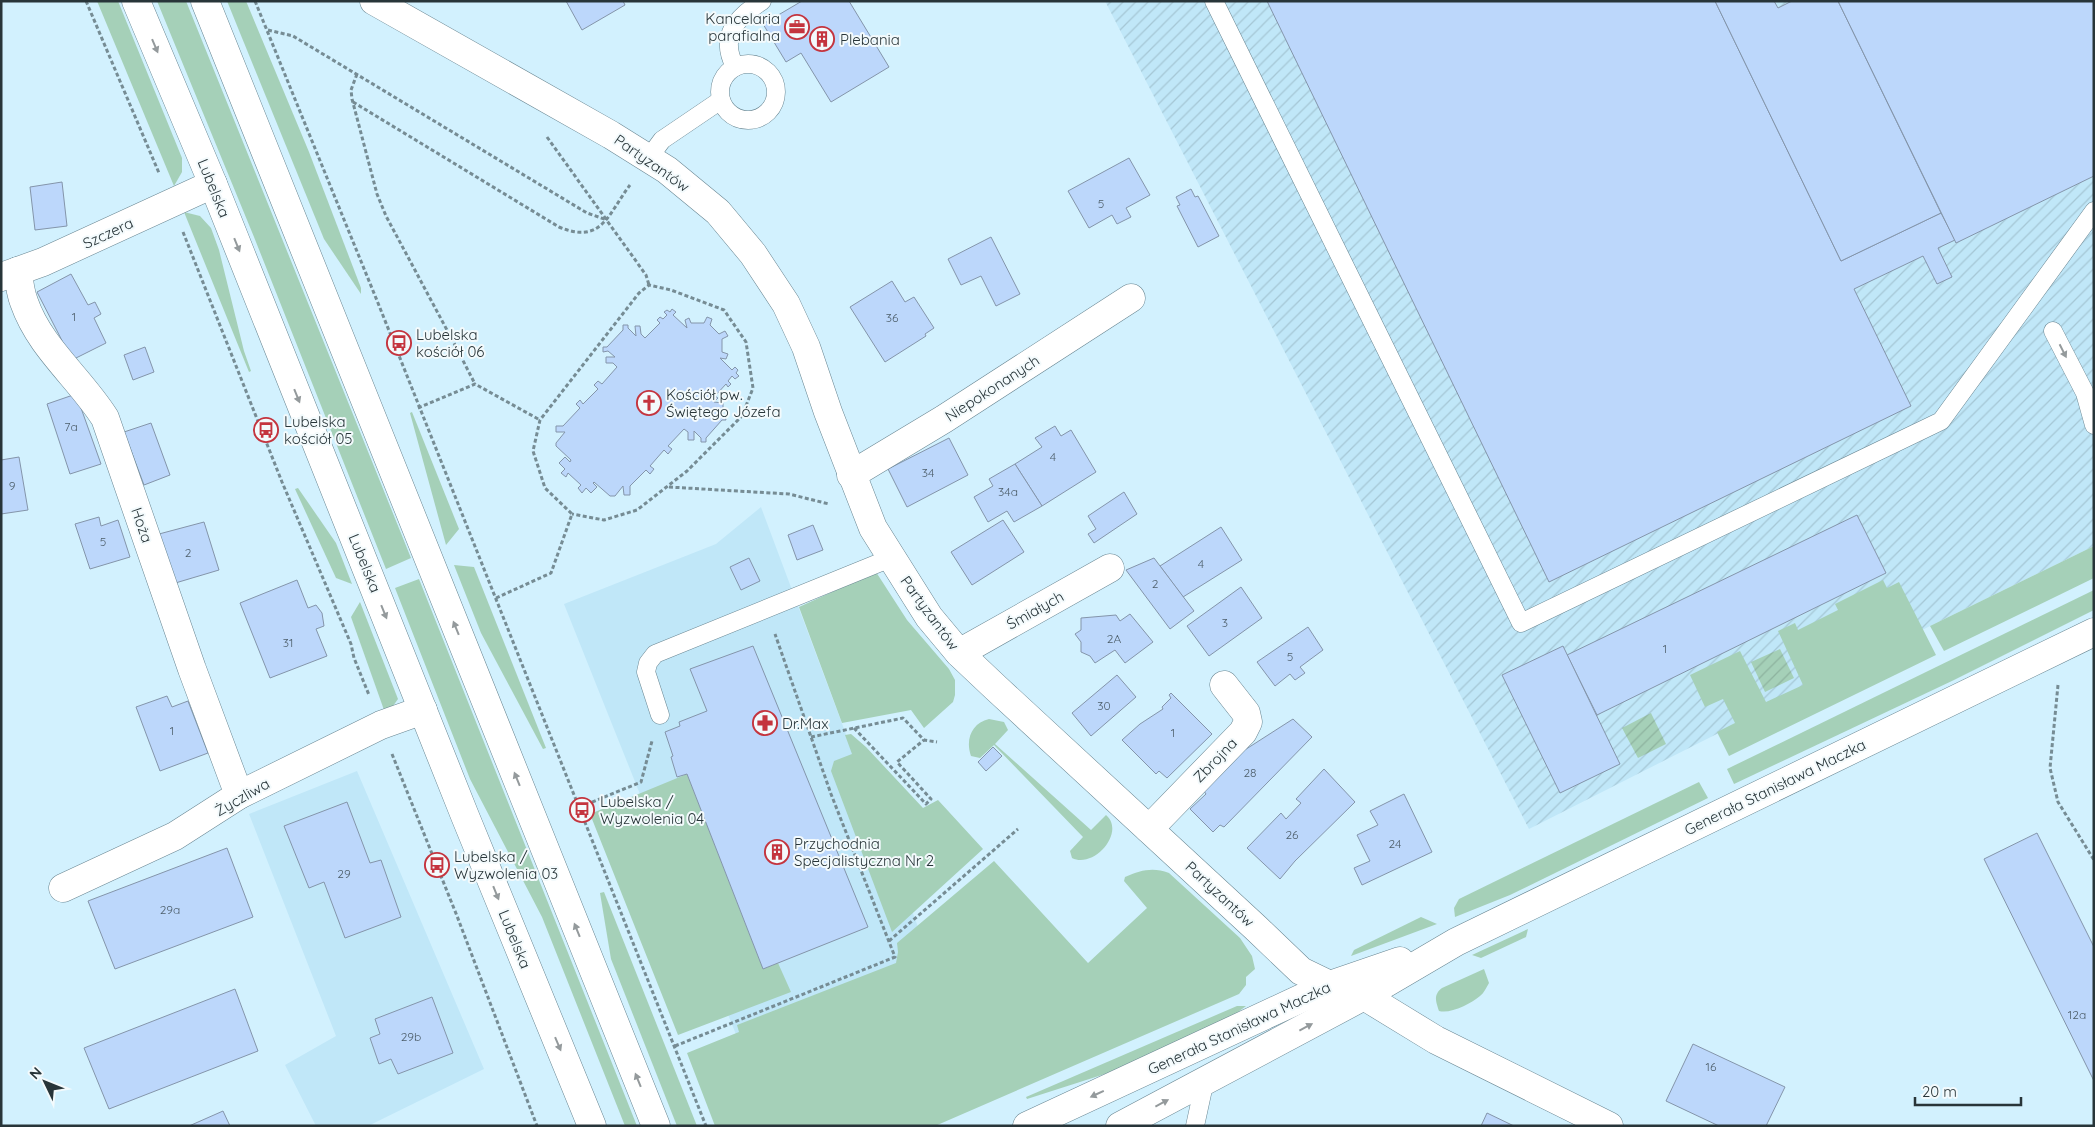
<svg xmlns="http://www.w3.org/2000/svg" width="2095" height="1127" font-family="Quicksand,sans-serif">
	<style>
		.built { fill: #c0e7f8 }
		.industrial { fill: url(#industrial-furrows) }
		.grass { fill: #a5d0b8 }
		.garden { fill: url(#garden-furrows) }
		.building { fill: #bcd7fb; stroke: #8495aa }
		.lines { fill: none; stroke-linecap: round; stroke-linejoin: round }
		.lane-casing { stroke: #698692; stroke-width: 19 }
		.street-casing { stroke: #698692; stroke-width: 29 }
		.secondary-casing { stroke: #698692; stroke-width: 29 }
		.path { stroke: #768c94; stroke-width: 3; stroke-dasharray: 4 2.5; stroke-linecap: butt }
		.lane { stroke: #fff; stroke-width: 18 }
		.street { stroke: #fff; stroke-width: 28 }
		.secondary { stroke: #fff; stroke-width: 28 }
		.oneway { fill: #949a9c }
		.labels { text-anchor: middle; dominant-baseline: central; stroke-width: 4; stroke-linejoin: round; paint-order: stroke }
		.number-label { font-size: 12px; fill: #4d5e6a }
		.poi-label { font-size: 15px; fill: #283539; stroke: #f3fafc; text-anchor: start }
		.street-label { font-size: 15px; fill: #283539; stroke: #f3fafc }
	</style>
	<defs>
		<pattern id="industrial-furrows" width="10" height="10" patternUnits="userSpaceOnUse" patternTransform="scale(1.25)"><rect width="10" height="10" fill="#c0e7f8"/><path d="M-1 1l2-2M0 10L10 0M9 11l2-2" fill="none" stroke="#a5c7d5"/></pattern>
		<pattern id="garden-furrows" width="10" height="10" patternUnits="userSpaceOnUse" patternTransform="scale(1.25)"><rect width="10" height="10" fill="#a5d0b8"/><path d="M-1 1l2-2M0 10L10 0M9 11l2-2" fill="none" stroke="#8eb39f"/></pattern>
	</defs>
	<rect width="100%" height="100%" fill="#d2f1fe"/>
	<g class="built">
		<polygon points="761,507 939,983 749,1067 564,604 716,544"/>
		<polygon points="357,771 484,1069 368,1126 316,1126 285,1065 336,1036 249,814"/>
	</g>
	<polygon class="industrial" points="1105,1 2094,1 2094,546 1930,626 1529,829"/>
	<g class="grass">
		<polygon points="97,1 118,1 182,158 182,172 174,186"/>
		<polygon points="157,1 186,1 411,558 386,569 254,237"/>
		<polygon points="227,1 246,1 309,152 361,288 361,294 324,239"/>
		<polygon points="184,212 200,216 211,228 219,250 244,351 251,371 249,372"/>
		<polygon points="412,412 459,529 446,545 410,413"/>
		<polygon points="298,488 336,543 352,584 336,578 295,489"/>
		<polygon points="2094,546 2094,578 1944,651 1930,626"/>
		<polygon points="454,565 474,567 546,748 543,749 481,633"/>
		<polygon points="876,572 907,620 949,669 955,680 955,695 953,702 924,728 911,710 842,723 799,607"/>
		<polygon points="419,579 637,1126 625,1126 542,917 470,779 395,588"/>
		<polygon points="1883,580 1887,588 1899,582 1936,655 1729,756 1717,732 1735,723 1723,699 1705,707 1690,675 1740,651 1766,702 1803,685 1778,631 1795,623 1798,630 1838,610 1835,604"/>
		<polygon points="2094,590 2094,610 1954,680 1734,784 1727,769"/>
		<polygon points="360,602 398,699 393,706 384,710 351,617"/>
		<path d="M989 719 1004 722 1008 730 995 744 1091 830 1106 815C1126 832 1094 869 1072 858L1070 851 1083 837 994 745 980 758 971 756C965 739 972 723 989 719Z"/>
		<polygon points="851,734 866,747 923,808 938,800 983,849 892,932 831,771 834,761 852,754 845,735"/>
		<polygon points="687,774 763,969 778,963 791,992 678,1035 590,814"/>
		<polygon points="1699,782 1708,798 1510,895 1455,917 1454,908 1459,899"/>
		<path d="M994 861 1088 963 1147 908 1124 881 1125 877C1141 870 1153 867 1169 873L1240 938 1252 956 1255 969 1246 977V985L1239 994 935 1126H715L687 1053 739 1032 737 1025 896 963 898 952 897 943Z"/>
		<polygon points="604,892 697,1126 677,1126 611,959 600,893"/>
		<polygon points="1421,917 1437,924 1351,956 1354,950"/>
		<polygon points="1528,929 1526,937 1481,958 1472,955"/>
		<path d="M1484 969 1489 983C1486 988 1484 993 1480 996 1470 1004 1451 1014 1439 1011 1436 1001 1433 995 1442 988Z"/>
		<polygon points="1237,1006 1246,1006 1229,1019 1108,1073 1027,1099 1026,1097"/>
	</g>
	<g class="garden">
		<polygon points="1780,649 1794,678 1765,692 1751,662"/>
		<polygon points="1651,713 1666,744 1638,758 1622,728"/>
	</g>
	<g class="building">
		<polygon points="566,1 623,1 625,5 582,30"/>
		<polygon points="802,1 849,1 889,67 831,102 801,53 786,62 763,24"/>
		<polygon points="1267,1 1715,1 1841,261 1941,213 1955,240 1938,248 1952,277 1937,284 1923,256 1854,289 1911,406 1549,582"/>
		<polygon points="1715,1 1774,1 1778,8 1792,1 1838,1 1941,213 1841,261"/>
		<polygon points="1838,1 2094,1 2094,176 1956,243"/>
		<polygon points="1129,158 1150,195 1126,208 1131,217 1117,224 1112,215 1089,228 1068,191"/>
		<polygon points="62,182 67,226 35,230 30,187"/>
		<polygon points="1191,189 1195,197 1198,196 1219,236 1198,247 1177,206 1180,205 1176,197"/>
		<polygon points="991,237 1020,294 996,306 981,276 961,285 948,259"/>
		<polygon points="71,274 88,305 95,302 101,314 94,318 106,343 72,360 37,292"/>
		<polygon points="892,281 905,302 914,297 934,328 925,334 926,336 885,362 850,307"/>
		<polygon points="672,309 676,312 673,315 687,328 685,320 689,318 691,323 704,323 707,317 712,319 710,325 719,334 725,331 728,336 722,339 722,352 728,354 726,359 720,358 732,370 735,367 738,370 736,373 739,376 735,379 732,376 728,381 731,384 728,387 726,384 715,396 718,398 714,402 723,403 723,409 715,409 721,416 725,416 726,420 722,420 706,438 706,442 701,442 701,438 694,431 694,440 688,440 688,432 684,429 668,446 672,449 668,454 664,450 650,466 654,469 650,474 646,470 630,486 630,495 624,495 623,486 615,496 610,496 594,482 593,483 597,487 591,493 586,488 582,493 578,488 581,485 568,473 566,477 561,473 565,469 559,463 565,457 570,462 571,460 556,446 556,443 565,432 556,432 556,426 563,426 580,408 576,404 580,400 583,404 598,389 594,385 598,381 602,384 617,367 613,363 606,363 606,357 615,357 608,351 603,352 603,347 607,347 623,330 623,325 628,325 628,328 636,336 635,326 640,326 641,334 645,338 660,323 657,320 660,317 663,319 667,315 664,312 667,310 670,312"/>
		<polygon points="145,347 154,372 133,380 124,355"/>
		<polygon points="76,394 101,464 70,474 47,404"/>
		<polygon points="151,423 170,475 144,485 124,432"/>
		<polygon points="1055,426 1061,436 1071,430 1096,472 1042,506 1015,464 1042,447 1035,438"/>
		<polygon points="949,438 968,475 907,507 888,469"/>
		<polygon points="19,457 28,510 1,514 1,460"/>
		<polygon points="1015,464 1042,506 1014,522 1007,511 988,522 974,497 993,486 989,479"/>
		<polygon points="1124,492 1137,514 1094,543 1088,534 1096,529 1088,516"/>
		<polygon points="1857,515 1886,573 1597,715 1567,655"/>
		<polygon points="99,517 101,526 118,520 130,557 90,569 75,524"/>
		<polygon points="1003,520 1024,552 972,585 951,552"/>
		<polygon points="204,522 219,570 172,584 159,534"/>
		<polygon points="813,525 823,550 797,560 788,535"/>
		<polygon points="1221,527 1242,560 1183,597 1160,566"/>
		<polygon points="749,558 760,581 741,590 730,567"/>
		<polygon points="1154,558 1194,611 1170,629 1126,570"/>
		<polygon points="297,580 308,608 316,605 322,613 324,626 316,629 327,656 270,678 240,603"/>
		<polygon points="1241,587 1262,618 1209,656 1187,626"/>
		<polygon points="1130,614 1153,642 1125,663 1115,650 1095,663 1090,656 1081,652 1081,642 1075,634 1081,630 1081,618 1116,615 1120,621"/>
		<polygon points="1308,627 1323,650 1300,667 1305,673 1295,680 1290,674 1275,686 1257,662"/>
		<polygon points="753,646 868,927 763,969 687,774 677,777 671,757 673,756 665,732 680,726 679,722 707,711 690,669"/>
		<polygon points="1563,646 1620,764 1560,793 1502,675"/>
		<polygon points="1117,675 1136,697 1091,736 1072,713"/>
		<polygon points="1171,693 1212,734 1167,778 1159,771 1156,774 1122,740 1140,724 1163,709 1162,707 1171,698 1169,695"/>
		<polygon points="167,696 172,707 188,701 208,753 160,771 136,707"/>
		<polygon points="1293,719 1312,737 1224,827 1220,825 1213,832 1190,809 1206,794 1204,791 1240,753"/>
		<polygon points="993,747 1002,756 986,771 978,762"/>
		<polygon points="1324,769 1355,802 1295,861 1280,879 1247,848 1281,813 1286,819 1301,803 1296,799"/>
		<polygon points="1404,794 1432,852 1362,885 1354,868 1370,861 1357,835 1378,825 1370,811"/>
		<polygon points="347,802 370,863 381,860 401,917 345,938 324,882 309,888 284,826"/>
		<polygon points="2037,833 2094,947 2094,1081 1984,859"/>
		<polygon points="227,848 253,917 115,969 88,901"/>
		<polygon points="235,989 258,1051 109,1109 84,1048"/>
		<polygon points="432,997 453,1053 398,1074 391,1059 379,1064 370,1038 380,1034 375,1019"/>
		<polygon points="1693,1044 1785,1087 1766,1126 1719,1126 1666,1101"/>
		<polygon points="223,1111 230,1126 189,1126"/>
		<polygon points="1487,1113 1514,1126 1481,1126"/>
	</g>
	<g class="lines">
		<defs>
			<g id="lane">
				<polyline points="1214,1 1521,623 1941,421 2094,211"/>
				<circle cx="748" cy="92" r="28"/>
				<path d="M735 67C719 36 736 18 762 1"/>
				<polyline points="648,159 662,140 721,100"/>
				<polyline points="2053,331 2085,393 2094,425"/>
				<polyline points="660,715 646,672 648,663 655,654 891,558"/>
				<polyline points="1195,1126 1205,1080"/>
			</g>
			<g id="street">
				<polyline points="374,1 611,135 667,170 718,212 753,254 786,304 806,347 828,412 873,528 929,617 959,653 995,687 1256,928 1301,971 1330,985 1364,996 1436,1040 1609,1126"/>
				<path d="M18 271C19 281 20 292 24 302 40 348 79 377 105 418L192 669 239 795"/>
				<polyline points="1,277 43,262 213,184"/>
				<polyline points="851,475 944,419 1131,298"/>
				<polyline points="959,653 1110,568"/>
				<polyline points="1149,829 1243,732 1248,722 1246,713 1224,685"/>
				<polyline points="63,888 175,836 239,795 381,725 423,710"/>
			</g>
			<g id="secondary">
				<polyline points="136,1 213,184 465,816 592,1126"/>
				<polyline points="205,1 656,1126"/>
				<polyline points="1027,1126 1330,985 1400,961"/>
				<polyline points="1120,1126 1364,996 1456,942 2094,632"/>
			</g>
		</defs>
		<use href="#lane" class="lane-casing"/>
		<use href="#street" class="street-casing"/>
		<use href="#secondary" class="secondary-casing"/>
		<g class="path">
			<polyline points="86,1 159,173"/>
			<polyline points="255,1 378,303 706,1126"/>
			<polyline points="268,30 293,36 587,213 607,220"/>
			<polyline points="357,74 351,90 352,99 377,194 386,216 455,345 475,384"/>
			<path d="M353 102 559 227C602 245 608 214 630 185"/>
			<polyline points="547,137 646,275 649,285"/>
			<polyline points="183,232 282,482 351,644 354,658 369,695"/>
			<polyline points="418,408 475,384 540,420"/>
			<polyline points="669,487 789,494 829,504"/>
			<polyline points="496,598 551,573 572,514 545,488 533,451 540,420 639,293 649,285 671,290 724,310 746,342 753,388 742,416 687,471 637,510 604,520 572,514"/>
			<polyline points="2058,685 2050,768 2058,802 2094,860"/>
			<polyline points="854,728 926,804 931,799 897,762 924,740"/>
			<polyline points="811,737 903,718 924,740 937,742"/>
			<polyline points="392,754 457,916 537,1126"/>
			<polyline points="580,807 641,782 652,741"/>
			<polyline points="889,941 1018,829"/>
			<polyline points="675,1046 895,957 831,794 775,634"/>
		</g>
		<use href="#lane" class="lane"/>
		<use href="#street" class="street"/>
		<use href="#secondary" class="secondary"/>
	</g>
	<defs><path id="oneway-solid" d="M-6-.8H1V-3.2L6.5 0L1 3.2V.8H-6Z" transform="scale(1.25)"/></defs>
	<g class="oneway">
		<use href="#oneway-solid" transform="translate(155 46) rotate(67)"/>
		<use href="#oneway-solid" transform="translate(237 245) rotate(68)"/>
		<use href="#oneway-solid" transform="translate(2063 351) rotate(63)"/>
		<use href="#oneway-solid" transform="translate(297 396) rotate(68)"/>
		<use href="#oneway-solid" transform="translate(384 612) rotate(68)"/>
		<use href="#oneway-solid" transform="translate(456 628) rotate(-112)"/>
		<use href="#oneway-solid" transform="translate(517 779) rotate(-112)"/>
		<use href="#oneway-solid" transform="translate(496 893) rotate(68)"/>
		<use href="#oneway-solid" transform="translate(577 930) rotate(-112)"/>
		<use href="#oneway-solid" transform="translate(1306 1027) rotate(-28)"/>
		<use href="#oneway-solid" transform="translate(558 1044) rotate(67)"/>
		<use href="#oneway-solid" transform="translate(638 1080) rotate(-112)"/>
		<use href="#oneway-solid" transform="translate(1097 1094) rotate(155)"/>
		<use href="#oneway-solid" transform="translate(1162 1103) rotate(-28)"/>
	</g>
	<defs>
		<symbol id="office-ring" viewBox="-11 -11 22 22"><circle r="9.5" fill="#f3fafc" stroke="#c4343e" stroke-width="1.5"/><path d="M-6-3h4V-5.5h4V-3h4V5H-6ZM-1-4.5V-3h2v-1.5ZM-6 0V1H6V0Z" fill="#c4343e"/></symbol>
		<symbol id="building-ring" viewBox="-11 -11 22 22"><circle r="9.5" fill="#f3fafc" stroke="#c4343e" stroke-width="1.5"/><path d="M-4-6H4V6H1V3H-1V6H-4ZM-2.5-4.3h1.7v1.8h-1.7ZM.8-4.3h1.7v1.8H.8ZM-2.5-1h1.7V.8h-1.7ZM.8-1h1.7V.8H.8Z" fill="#c4343e"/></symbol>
		<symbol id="bus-ring" viewBox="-11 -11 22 22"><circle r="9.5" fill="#f3fafc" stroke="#c4343e" stroke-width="1.5"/><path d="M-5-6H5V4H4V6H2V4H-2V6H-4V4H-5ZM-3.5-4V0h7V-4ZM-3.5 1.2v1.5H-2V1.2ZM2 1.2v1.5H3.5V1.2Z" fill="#c4343e"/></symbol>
		<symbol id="church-ring" viewBox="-11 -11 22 22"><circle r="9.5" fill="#f3fafc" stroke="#c4343e" stroke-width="1.5"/><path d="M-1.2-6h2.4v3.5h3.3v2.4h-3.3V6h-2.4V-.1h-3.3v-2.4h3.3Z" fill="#c4343e"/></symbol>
		<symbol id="pharmacy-ring" viewBox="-11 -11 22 22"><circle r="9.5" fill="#f3fafc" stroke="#c4343e" stroke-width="1.5"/><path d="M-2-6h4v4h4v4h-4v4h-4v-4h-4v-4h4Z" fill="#c4343e"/></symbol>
	</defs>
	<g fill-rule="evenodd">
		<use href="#office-ring" x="783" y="13" width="28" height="28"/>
		<use href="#building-ring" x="808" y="25" width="28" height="28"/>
		<use href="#bus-ring" x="385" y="329" width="28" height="28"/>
		<use href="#church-ring" x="635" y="389" width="28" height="28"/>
		<use href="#bus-ring" x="252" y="416" width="28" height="28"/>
		<use href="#pharmacy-ring" x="751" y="709" width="28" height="28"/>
		<use href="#bus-ring" x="568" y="796" width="28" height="28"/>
		<use href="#building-ring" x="763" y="838" width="28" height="28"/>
		<use href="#bus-ring" x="423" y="851" width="28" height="28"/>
	</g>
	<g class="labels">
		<g class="number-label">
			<text x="1101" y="203">5</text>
			<text x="74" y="316">1</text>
			<text x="892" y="317">36</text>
			<text x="71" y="426">7a</text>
			<text x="1053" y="456">4</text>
			<text x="928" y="472">34</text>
			<text x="12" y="485">9</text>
			<text x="1008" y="491">34a</text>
			<text x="103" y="541">5</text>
			<text x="188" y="552">2</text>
			<text x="1201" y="563">4</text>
			<text x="1155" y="583">2</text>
			<text x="1225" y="622">3</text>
			<text x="1114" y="638">2A</text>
			<text x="288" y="642">31</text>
			<text x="1665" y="648">1</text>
			<text x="1290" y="656">5</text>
			<text x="1104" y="705">30</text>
			<text x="172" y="730">1</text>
			<text x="1173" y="732">1</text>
			<text x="1250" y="772">28</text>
			<text x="1292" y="834">26</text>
			<text x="1395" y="843">24</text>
			<text x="344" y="873">29</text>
			<text x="170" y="909">29a</text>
			<text x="2077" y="1014">12a</text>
			<text x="411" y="1036">29b</text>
			<text x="1711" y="1066">16</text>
		</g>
		<g class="poi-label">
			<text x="780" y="18" text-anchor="end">Kancelaria<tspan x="780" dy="17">parafialna</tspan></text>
			<text x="840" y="39">Plebania</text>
			<text x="416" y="334">Lubelska<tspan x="416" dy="17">kościół 06</tspan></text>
			<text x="666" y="394">Kościół pw.<tspan x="666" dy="17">Świętego Józefa</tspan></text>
			<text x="284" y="421">Lubelska<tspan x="284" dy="17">kościół 05</tspan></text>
			<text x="782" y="723">Dr.Max</text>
			<text x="600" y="801">Lubelska /<tspan x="600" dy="17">Wyzwolenia 04</tspan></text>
			<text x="794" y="843">Przychodnia<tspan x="794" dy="17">Specjalistyczna Nr 2</tspan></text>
			<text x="454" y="856">Lubelska /<tspan x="454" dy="17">Wyzwolenia 03</tspan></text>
		</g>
		<g class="street-label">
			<text transform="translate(652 163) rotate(35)">Partyzantów</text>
			<text transform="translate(214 188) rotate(68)">Lubelska</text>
			<text transform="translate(108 233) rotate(-25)">Szczera</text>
			<text transform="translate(992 388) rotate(-33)">Niepokonanych</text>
			<text transform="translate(142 525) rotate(71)">Hoża</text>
			<text transform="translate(365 563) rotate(68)">Lubelska</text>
			<text transform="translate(1035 610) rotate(-29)">Śmiałych</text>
			<text transform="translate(930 613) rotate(54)">Partyzantów</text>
			<text transform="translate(1215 760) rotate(-46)">Zbrojna</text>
			<text transform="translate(1775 787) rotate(-26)">Generała Stanisława Maczka</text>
			<text transform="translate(242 797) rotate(-30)">Życzliwa</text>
			<text transform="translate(1220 894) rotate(43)">Partyzantów</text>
			<text transform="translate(515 939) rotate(68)">Lubelska</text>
			<text transform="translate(1239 1028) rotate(-25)">Generała Stanisława Maczka</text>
		</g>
	</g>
	<rect width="2095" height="1127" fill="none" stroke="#283539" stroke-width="5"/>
	<g transform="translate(45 1082) rotate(313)" stroke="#f3fafc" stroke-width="4" paint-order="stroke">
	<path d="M0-4L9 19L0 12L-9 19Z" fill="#283539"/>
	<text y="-8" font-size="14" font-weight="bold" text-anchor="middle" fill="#283539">N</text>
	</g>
	<path d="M1915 1097v8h106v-8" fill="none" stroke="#283539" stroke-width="2.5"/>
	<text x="1922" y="1097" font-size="15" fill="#283539" stroke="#f3fafc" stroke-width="4" paint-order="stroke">20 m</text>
</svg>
